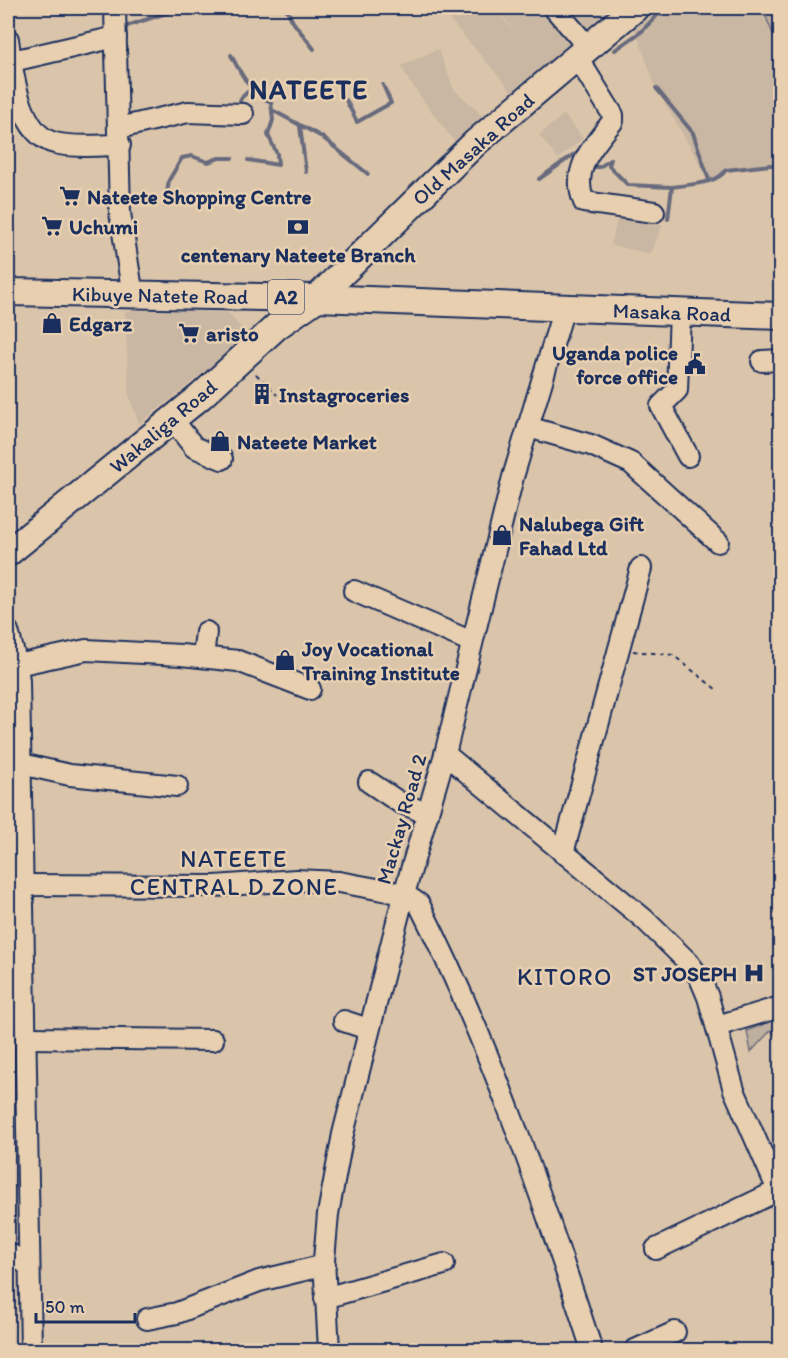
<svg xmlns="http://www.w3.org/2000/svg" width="788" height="1358" font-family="Itim,sans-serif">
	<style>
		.built { fill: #c9b7a3 }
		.green { fill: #bfaf9f; stroke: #6d6f7e; stroke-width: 1.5 }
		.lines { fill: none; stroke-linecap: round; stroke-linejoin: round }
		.stream { stroke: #676a7d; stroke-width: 4 }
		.minor-casing { stroke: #1b2f5e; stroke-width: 24 }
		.major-casing { stroke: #1b2f5e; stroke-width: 30 }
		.path { stroke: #1b2f5e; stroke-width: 2; stroke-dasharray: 4.5 4.5; stroke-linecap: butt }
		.minor { stroke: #e7cfaf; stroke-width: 20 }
		.major { stroke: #e7cfaf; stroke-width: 26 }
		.labels { text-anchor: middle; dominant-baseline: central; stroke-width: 5; stroke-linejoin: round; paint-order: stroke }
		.shield { fill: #e7cfaf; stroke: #585f76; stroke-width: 1.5 }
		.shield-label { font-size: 20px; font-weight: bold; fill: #1b2f5e }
		.street-label { font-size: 21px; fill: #1b2f5e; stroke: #e7cfaf }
		.poi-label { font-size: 21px; font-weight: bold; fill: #1b2f5e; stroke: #e7cfaf; text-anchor: start }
		.quarter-label { font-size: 24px; letter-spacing: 1.5px; fill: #1b2f5e; stroke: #e7cfaf }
		.district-label { font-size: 27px; font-weight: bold; letter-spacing: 1.5px; fill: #1b2f5e; stroke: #e7cfaf }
	</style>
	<rect width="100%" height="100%" fill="#dbc5aa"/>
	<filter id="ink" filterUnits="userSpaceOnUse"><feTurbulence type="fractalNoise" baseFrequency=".0167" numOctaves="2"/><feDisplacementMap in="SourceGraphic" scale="12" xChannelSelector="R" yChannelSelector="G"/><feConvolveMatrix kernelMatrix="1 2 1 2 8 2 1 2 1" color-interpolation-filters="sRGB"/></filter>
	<g filter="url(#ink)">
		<g class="built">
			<polygon points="449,8 493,8 515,32 496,8 549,8 579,42 515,95 443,12"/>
			<polygon points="560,8 624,8 585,38"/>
			<polygon points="651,8 741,8 764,12 780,27 780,164 727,170 721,177 709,180 656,88 632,21"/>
			<polygon points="438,49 454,89 486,119 456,144 409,81 401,66"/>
			<polygon points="564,114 583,138 558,159 539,135"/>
			<polygon points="618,215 662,225 651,254 611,245"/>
			<polygon points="182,310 228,313 242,329 244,336 239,345 139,424 129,395 125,311"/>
		</g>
		<g class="green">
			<polygon points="741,8 780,8 780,51 764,12"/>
			<polygon points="780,1017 780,1040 771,1030 751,1052 747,1031"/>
		</g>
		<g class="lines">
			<g class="stream">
				<polyline points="286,8 293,22 314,49"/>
				<polyline points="443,12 449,8"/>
				<polyline points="121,28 181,8"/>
				<polyline points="615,50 642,31 664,8"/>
				<path d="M231 55C240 72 252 96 271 102L273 120 268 135 277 154 278 165 248 160"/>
				<polyline points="656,88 693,133 709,180"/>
				<polyline points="346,100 357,122 391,103 383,85"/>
				<polyline points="238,109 241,98 252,88"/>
				<polyline points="272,110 322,137 368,174"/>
				<polyline points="300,126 306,172"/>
				<polyline points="591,165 591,167 600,167 611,159 609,166 628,185 672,187"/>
				<polyline points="539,179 573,155 581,153"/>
				<polyline points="571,182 570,174 574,166"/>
				<polyline points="165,206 169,180 182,158 192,156 208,162 219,158 232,158"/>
				<path d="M668 219 672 187C689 184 716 185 726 170L780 164"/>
			</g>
			<defs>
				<g id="minor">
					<polyline points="115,8 120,213 133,296"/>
					<polyline points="554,8 588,47"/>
					<path d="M8 39C12 69 19 135 55 143 74 148 99 145 120 145"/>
					<path d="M577 57 613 115V121C594 145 570 169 584 202L654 212"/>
					<polyline points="8,62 116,37"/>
					<polyline points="119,128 188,112 243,114"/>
					<polyline points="680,312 677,390 661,406 688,456"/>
					<polyline points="762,361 780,360"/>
					<polyline points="172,419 194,447 222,459"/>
					<polyline points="528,427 591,445 631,463 718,542"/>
					<polyline points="354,591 472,642"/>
					<polyline points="8,631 17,665 19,681 31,1350"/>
					<polyline points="203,657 206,632"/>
					<polyline points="17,665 86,650 181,655 238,661 310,689"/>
					<polyline points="445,754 644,919 688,962 700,978 708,997 734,1090 780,1195"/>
					<polyline points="21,764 70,775 177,786"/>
					<polyline points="369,782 399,802 428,814"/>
					<polyline points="563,853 641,568"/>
					<path d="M24 885 215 886 296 880 339 882 404 894 419 904C491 1046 543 1199 592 1350"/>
					<polyline points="344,1021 368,1029"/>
					<polyline points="717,1026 780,1007"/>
					<polyline points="27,1038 213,1040"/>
					<polyline points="656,1249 777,1191"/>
					<polyline points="8,1253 29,1265"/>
					<polyline points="325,1298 444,1264"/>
					<polyline points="147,1319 177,1313 259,1281 325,1265"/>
					<polyline points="329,1350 324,1260 328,1214 343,1134 404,894 445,754 513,477 564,308"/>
					<polyline points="635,1350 675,1332"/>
				</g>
				<g id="major">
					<polyline points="8,292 317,298 780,316"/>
					<polyline points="8,553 201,396 277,326 317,298 475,143 635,8"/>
				</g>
			</defs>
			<use href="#minor" class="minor-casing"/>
			<use href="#major" class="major-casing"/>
			<g class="path">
				<polyline points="256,374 277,395"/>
				<polyline points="633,651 673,655 717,690"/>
			</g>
			<use href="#minor" class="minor"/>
			<use href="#major" class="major"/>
		</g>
	</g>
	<defs>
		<symbol id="supermarket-bare" viewBox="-9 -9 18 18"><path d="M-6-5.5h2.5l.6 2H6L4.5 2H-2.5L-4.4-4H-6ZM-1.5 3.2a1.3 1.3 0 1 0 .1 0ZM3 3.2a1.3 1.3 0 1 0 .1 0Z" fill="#1b2f5e" stroke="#e7cfaf" stroke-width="2.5" paint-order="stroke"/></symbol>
		<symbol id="bank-bare" viewBox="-9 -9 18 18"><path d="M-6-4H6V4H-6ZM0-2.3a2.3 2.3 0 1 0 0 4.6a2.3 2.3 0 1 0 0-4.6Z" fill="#1b2f5e" stroke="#e7cfaf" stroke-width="2.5" paint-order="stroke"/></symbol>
		<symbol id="shop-bare" viewBox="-9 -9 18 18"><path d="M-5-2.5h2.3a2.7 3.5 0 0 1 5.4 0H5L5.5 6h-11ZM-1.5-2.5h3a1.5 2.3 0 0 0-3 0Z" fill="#1b2f5e" stroke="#e7cfaf" stroke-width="2.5" paint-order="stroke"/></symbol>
		<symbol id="civic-bare" viewBox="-9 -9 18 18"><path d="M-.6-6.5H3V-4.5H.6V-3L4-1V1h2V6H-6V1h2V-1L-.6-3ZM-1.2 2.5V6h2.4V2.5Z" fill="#1b2f5e" stroke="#e7cfaf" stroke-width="2.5" paint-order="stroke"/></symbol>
		<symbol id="building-bare" viewBox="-9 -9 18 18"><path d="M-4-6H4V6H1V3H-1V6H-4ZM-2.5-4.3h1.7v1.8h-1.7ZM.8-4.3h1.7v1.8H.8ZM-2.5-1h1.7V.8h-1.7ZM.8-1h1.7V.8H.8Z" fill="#1b2f5e" stroke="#e7cfaf" stroke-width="2.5" paint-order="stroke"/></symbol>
		<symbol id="hospital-bare" viewBox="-9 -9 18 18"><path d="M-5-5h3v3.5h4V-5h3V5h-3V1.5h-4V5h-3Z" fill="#1b2f5e" stroke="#e7cfaf" stroke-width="2.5" paint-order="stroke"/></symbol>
	</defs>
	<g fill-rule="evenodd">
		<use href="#supermarket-bare" x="55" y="181" width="30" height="30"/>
		<use href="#supermarket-bare" x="37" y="211" width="30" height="30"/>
		<use href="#bank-bare" x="283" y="212" width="30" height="30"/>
		<use href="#shop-bare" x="37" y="308" width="30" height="30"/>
		<use href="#supermarket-bare" x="174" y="318" width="30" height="30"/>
		<use href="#civic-bare" x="680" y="349" width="30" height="30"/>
		<use href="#building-bare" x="247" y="379" width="30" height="30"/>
		<use href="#shop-bare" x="205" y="426" width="30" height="30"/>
		<use href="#shop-bare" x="487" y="520" width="30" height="30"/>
		<use href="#shop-bare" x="270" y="645" width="30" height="30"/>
		<use href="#hospital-bare" x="739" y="958" width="30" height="30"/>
	</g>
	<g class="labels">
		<rect class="shield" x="268" y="280" width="36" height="34" rx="4.5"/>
		<g class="shield-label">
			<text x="286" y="297">A2</text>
		</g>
		<g class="street-label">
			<text transform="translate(473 149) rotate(-42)">Old Masaka Road</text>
			<text transform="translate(160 295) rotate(1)">Kibuye Natete Road</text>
			<text transform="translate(672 312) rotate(2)">Masaka Road</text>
			<text transform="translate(163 426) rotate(-40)">Wakaliga Road</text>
			<text transform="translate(401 819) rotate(-74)">Mackay Road 2</text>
		</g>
		<g class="poi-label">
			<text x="87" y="196">Nateete Shopping Centre</text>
			<text x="69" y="226">Uchumi</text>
			<text x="298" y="254" text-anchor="middle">centenary Nateete Branch</text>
			<text x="69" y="323">Edgarz</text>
			<text x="206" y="333">aristo</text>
			<text x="678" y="352" text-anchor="end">Uganda police<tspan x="678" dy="24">force office</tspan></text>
			<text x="279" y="394">Instagroceries</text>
			<text x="237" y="441">Nateete Market</text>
			<text x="519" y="523">Nalubega Gift<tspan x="519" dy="24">Fahad Ltd</tspan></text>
			<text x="302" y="648">Joy Vocational<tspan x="302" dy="24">Training Institute</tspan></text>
			<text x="737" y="973" text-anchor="end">ST JOSEPH</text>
		</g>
		<g class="quarter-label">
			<text x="234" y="858">NATEETE<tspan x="234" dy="28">CENTRAL D ZONE</tspan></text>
			<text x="565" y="976">KITORO</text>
		</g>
		<g class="district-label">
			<text x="309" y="89">NATEETE</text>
		</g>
	</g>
	<rect width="788" height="1358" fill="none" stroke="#e7cfaf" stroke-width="30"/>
	<rect x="15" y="15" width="758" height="1328" fill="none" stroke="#1b2f5e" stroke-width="2" filter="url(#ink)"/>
	<path d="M36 1313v9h99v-9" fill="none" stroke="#1b2f5e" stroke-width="3"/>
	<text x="45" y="1313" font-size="18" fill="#1b2f5e" stroke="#e7cfaf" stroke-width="4.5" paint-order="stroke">50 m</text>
</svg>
